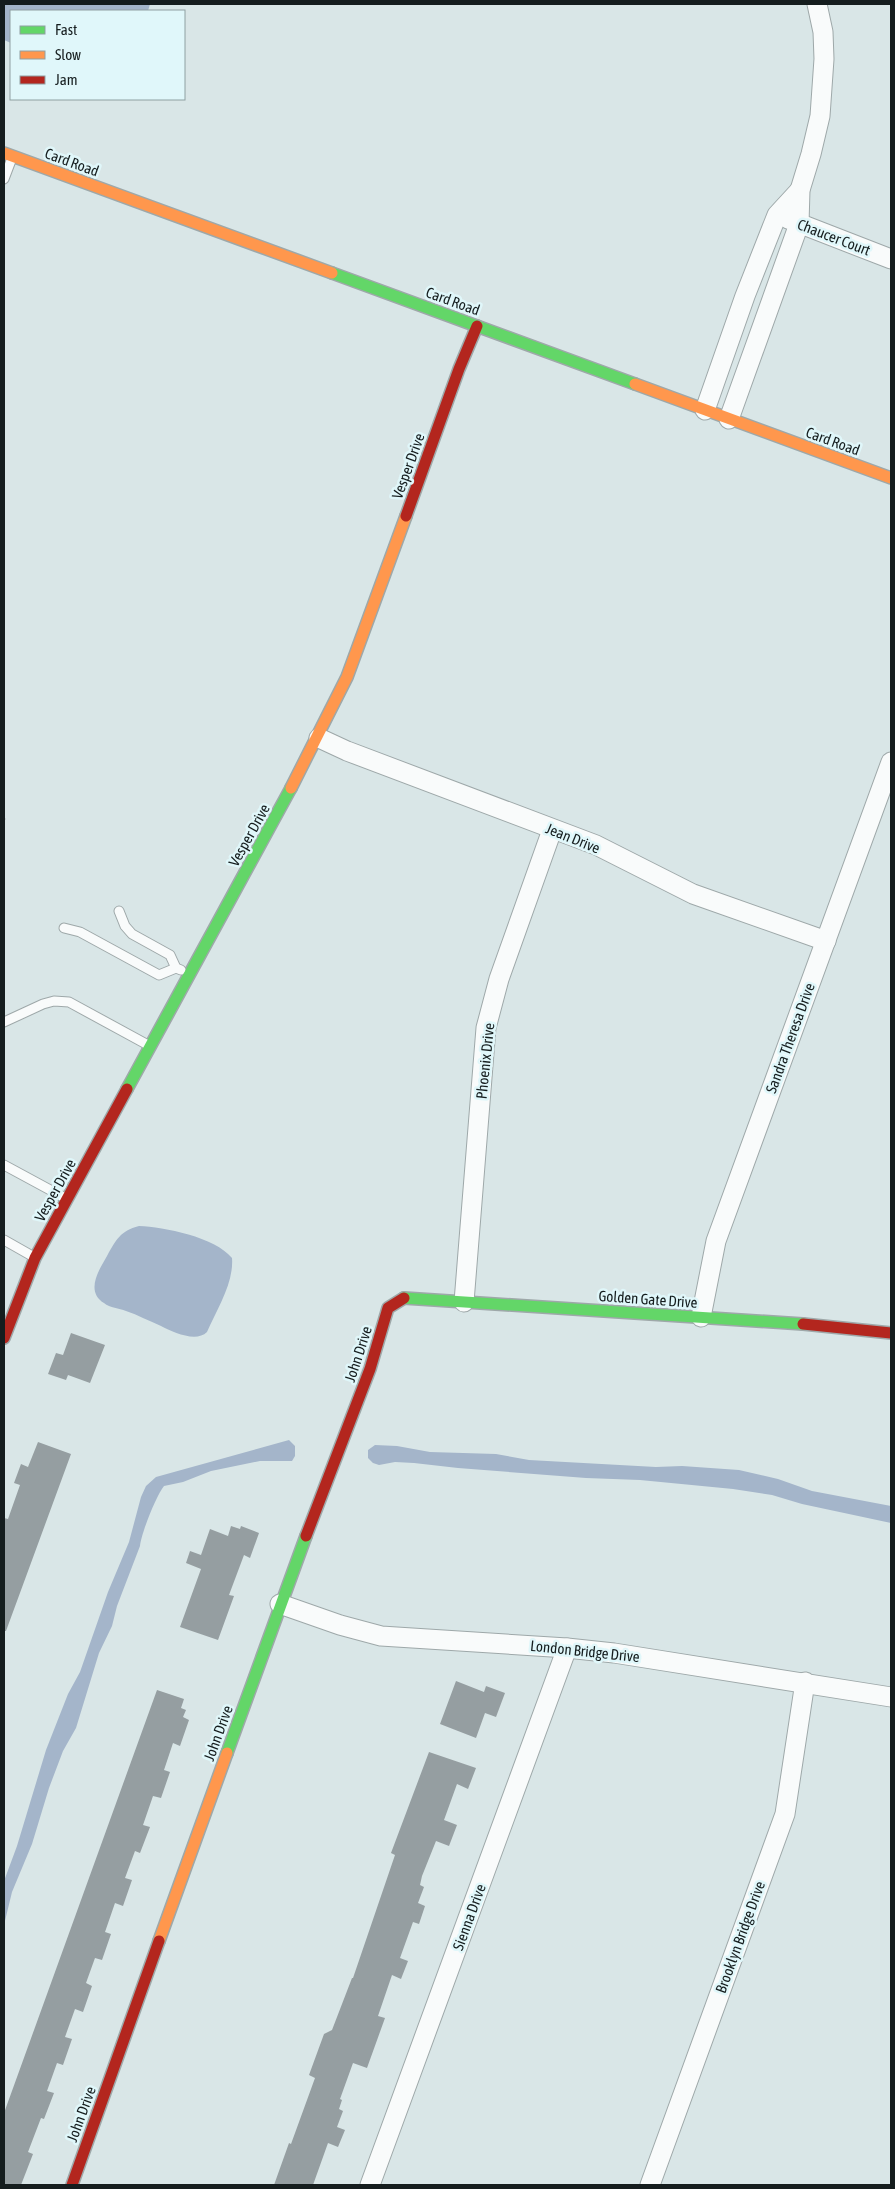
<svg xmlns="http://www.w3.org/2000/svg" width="895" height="2189" font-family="'Asap Condensed',sans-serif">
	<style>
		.water { fill: #a4b5ca }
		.building { fill: #959ea1 }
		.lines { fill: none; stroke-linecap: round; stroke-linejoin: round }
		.lane-casing { stroke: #9ea8a9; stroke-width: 11 }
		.street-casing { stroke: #9ea8a9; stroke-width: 21 }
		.fast-casing { stroke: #9ea8a9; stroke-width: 14 }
		.slow-casing { stroke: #9ea8a9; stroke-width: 14 }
		.jam-casing { stroke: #9ea8a9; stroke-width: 14 }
		.path { stroke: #bfc4c5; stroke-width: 3; stroke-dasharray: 4 2.5; stroke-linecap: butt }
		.lane { stroke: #f9fbfb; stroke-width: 9 }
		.street { stroke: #f9fbfb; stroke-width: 19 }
		.fast { stroke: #63d668; stroke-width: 11 }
		.slow { stroke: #ff974d; stroke-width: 11 }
		.jam { stroke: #b3261e; stroke-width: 11 }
		.labels { text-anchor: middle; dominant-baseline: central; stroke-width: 5; stroke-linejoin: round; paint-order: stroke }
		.street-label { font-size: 15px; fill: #151d1e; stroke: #e0f7fa }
	</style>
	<rect width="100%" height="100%" fill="#d9e6e7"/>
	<g class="water">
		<polygon points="4,4 150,4 148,11 11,11 11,43 4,40"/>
		<path d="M139 1226C164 1227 215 1237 232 1258 234 1283 217 1309 207 1332 196 1343 173 1332 161 1326 149 1321 138 1315 126 1311 119 1308 110 1308 104 1303 85 1291 99 1270 107 1256 116 1240 120 1231 139 1226Z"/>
		<path d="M289 1440 295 1446V1456L292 1461H260L211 1471 183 1482 164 1486C156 1496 141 1534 140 1546L117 1606 112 1626 99 1653 76 1728 63 1751 49 1788 32 1844 12 1892 4 1925V1881L17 1846 46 1750 68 1694 80 1672 108 1592 129 1542 141 1497 146 1486 156 1477Z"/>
		<polygon points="375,1445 397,1446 430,1452 496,1454 529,1460 656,1467 682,1466 739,1470 778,1479 812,1491 891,1506 891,1523 802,1504 772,1495 733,1489 640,1480 586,1478 458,1468 414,1463 395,1462 379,1465 373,1463 368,1458 368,1450"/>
	</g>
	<g class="building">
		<polygon points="71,1333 105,1345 90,1383 68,1375 66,1380 48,1374 56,1353 63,1355"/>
		<polygon points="38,1442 71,1454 6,1631 4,1631 4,1518 8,1519 20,1485 14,1483 21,1464 28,1467"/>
		<polygon points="231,1526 240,1529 241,1526 259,1533 250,1558 244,1555 229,1595 234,1596 218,1640 180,1627 201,1569 186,1563 190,1551 201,1555 210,1529 228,1536"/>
		<polygon points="456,1681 484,1692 486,1686 505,1693 496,1717 485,1713 476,1738 440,1724"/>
		<polygon points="157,1690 184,1699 181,1708 186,1710 183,1717 189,1720 180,1746 173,1743 164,1770 170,1772 161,1798 153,1796 143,1825 150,1827 140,1853 135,1851 125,1878 132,1880 123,1906 115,1903 105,1932 111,1934 102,1960 95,1958 86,1983 92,1986 83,2012 75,2009 65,2037 72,2039 63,2065 57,2063 47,2091 54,2093 44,2119 41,2118 28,2152 33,2154 21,2185 4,2185 4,2113"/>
		<polygon points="429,1752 476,1768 468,1789 457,1784 444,1820 457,1825 449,1846 436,1841 422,1876 420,1885 424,1887 418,1903 425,1906 419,1924 413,1922 400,1958 408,1961 401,1979 392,1975 378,2016 385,2018 367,2068 353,2063 340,2099 342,2100 339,2109 343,2111 337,2127 345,2130 338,2147 328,2143 313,2185 274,2185 289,2143 291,2144 315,2078 309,2075 324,2034 332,2030 352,1978 353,1978 395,1855 391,1853"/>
	</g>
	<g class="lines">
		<defs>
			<g id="lane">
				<polyline points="4,179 12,158"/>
				<polyline points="119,911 125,926 132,934 170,955 176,968 181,970"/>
				<polyline points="64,928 80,932 159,975 176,968"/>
				<polyline points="4,1022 43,1004 54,1001 69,1002 148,1045"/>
				<polyline points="4,1165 65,1198"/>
				<polyline points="4,1240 34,1257"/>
			</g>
			<g id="street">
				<polyline points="788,219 891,259"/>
				<polyline points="705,410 745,296 777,215 800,190"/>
				<polyline points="729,419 799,224 800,190 811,154 820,116 824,59 823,32 817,4"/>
				<polyline points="319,738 347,751 596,845 693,894 826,941"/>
				<polyline points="464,1302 486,1028 499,979 552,830"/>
				<polyline points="701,1317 716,1241 891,762"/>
				<polyline points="280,1604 340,1625 381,1636 567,1648 614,1653 891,1697"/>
				<polyline points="370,2185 567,1648"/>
				<polyline points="650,2185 785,1814 805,1682"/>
			</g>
			<g id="fast">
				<polyline points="332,273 635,384"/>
				<polyline points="127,1089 291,788"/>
				<polyline points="404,1298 803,1324"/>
				<polyline points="227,1753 306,1536"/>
			</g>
			<g id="slow">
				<polyline points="4,153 332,273"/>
				<polyline points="635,384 891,478"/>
				<polyline points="291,788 347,677 406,516"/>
				<polyline points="159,1941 227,1753"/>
			</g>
			<g id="jam">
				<polyline points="406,516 459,369 477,326"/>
				<polyline points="803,1324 891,1333"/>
				<polyline points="4,1338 35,1258 127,1089"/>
				<polyline points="306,1536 370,1369 388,1308 404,1298"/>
				<polyline points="72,2185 159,1941"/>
			</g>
		</defs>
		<use href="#lane" class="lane-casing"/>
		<use href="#street" class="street-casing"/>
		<use href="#fast" class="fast-casing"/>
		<use href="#slow" class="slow-casing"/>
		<use href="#jam" class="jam-casing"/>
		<polyline class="path" points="4,819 5,818"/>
		<use href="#lane" class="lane"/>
		<use href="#street" class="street"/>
		<use href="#fast" class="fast"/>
		<use href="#slow" class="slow"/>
		<use href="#jam" class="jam"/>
	</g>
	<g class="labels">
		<g class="street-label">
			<text transform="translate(72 162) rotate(20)">Card Road</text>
			<text transform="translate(834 237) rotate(21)">Chaucer Court</text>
			<text transform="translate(453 301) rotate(20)">Card Road</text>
			<text transform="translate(833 441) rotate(20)">Card Road</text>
			<text transform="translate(408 466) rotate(-70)">Vesper Drive</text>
			<text transform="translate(249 835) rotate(-61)">Vesper Drive</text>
			<text transform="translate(573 838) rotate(22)">Jean Drive</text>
			<text transform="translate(790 1038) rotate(-70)">Sandra Theresa Drive</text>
			<text transform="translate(485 1061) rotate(-84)">Phoenix Drive</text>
			<text transform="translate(55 1190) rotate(-61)">Vesper Drive</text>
			<text transform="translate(648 1299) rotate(4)">Golden Gate Drive</text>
			<text transform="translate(358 1354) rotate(-72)">John Drive</text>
			<text transform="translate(585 1651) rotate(6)">London Bridge Drive</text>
			<text transform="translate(218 1733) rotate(-70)">John Drive</text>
			<text transform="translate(469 1917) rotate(-70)">Sienna Drive</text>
			<text transform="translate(740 1937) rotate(-70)">Brooklyn Bridge Drive</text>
			<text transform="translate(81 2114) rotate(-70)">John Drive</text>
		</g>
	</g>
	<rect width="895" height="2189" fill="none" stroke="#151d1e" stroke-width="10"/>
	<rect x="10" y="10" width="175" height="90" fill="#e0f7fa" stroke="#8fa0a2"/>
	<rect x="20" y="26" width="25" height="8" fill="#63d668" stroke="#8fa0a2"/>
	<text x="55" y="35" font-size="15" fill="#151d1e">Fast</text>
	<rect x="20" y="51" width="25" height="8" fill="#ff974d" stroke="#8fa0a2"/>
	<text x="55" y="60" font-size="15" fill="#151d1e">Slow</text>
	<rect x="20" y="76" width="25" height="8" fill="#b3261e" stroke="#8fa0a2"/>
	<text x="55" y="85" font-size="15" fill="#151d1e">Jam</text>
</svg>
